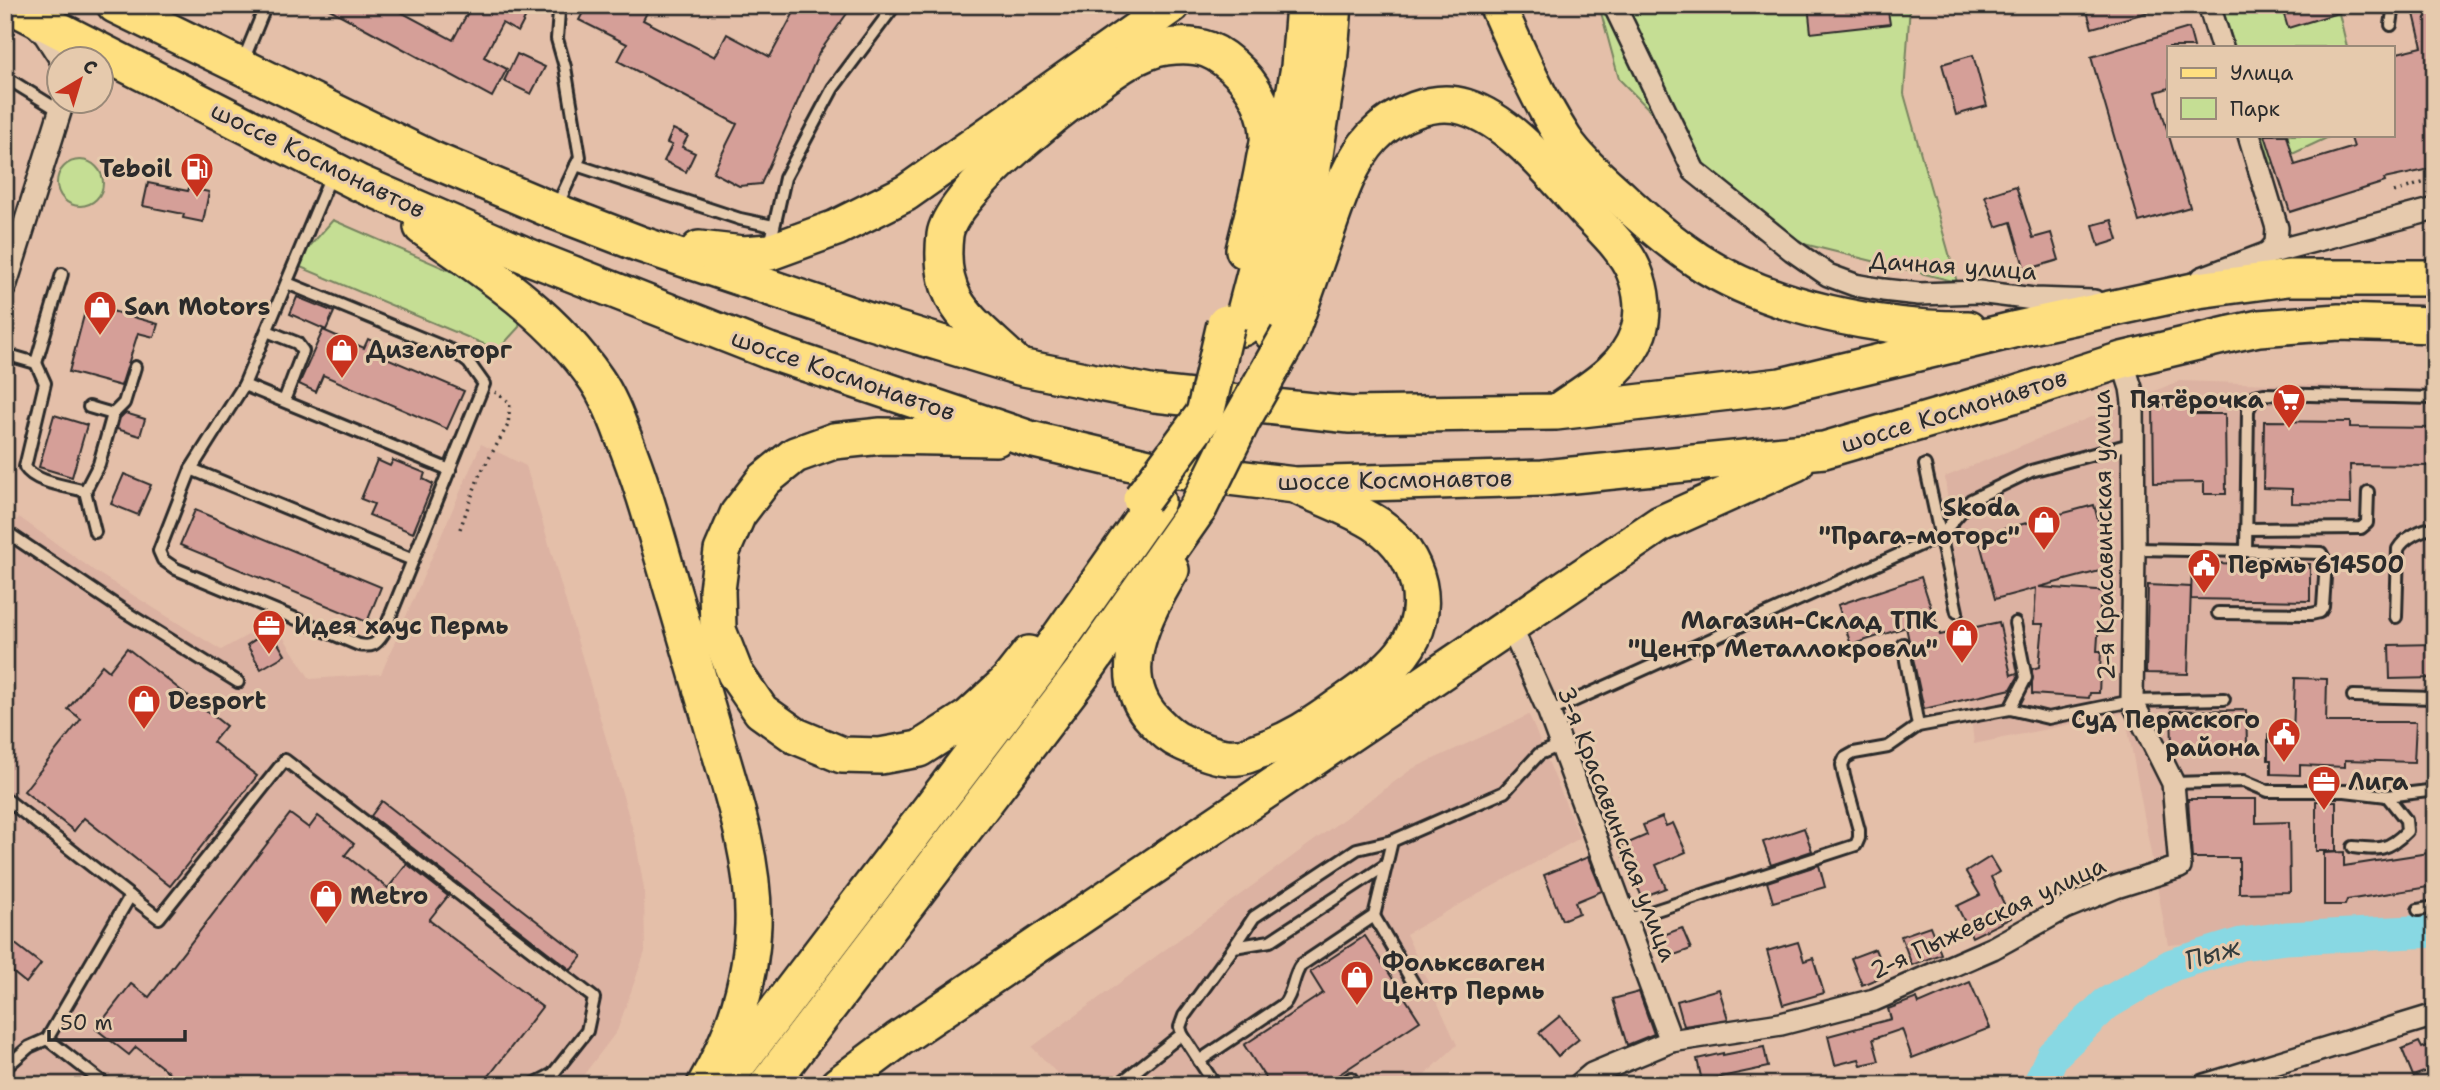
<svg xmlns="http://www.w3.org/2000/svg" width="2440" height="1090" font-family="'Shantell Sans',sans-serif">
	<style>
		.built { fill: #dcb2a2 }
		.green { fill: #c5de94; stroke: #788460; stroke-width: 2 }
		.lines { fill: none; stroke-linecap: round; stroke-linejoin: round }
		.river { stroke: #88d8e3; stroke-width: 33 }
		.building { fill: #d59f98; stroke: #2b2b2b; stroke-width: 2 }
		.service-casing { stroke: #2b2b2b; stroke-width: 16 }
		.minor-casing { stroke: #2b2b2b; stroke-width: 26 }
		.primary-casing { stroke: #2b2b2b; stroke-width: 40 }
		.trunk-casing { stroke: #2b2b2b; stroke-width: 42 }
		.path { stroke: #2b2b2b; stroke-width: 3.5; stroke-dasharray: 2 5; stroke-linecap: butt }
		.service { stroke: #e6caad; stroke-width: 10 }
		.minor { stroke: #e6caad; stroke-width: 21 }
		.primary { stroke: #fedf80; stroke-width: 35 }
		.trunk { stroke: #fedf80; stroke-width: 37 }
		.trunk-bridge-casing { stroke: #2b2b2b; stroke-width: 42; stroke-linecap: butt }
		.trunk-bridge { stroke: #fedf80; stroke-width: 37 }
		.labels { text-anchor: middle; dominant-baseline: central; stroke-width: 6; stroke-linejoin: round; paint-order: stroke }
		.street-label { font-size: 24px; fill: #2b2b2b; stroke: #e6caad }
		.poi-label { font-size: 24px; font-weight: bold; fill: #2b2b2b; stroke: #e6caad; text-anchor: start }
		.water-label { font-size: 26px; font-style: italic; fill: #343c3d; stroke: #e6caad }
	</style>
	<rect width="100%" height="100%" fill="#e4bfa9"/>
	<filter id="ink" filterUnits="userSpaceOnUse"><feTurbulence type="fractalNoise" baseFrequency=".0143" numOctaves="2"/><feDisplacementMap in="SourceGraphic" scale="14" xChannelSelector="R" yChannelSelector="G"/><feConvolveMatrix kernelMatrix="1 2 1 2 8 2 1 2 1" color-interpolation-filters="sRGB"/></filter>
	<g filter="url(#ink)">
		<g class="built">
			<polygon points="2179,381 2435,389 2435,916 2355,929 2168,945 2125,713 1974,744 1945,477"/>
			<polygon points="481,444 526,466 635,837 644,889 645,952 617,1031 576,1085 5,1085 5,545 8,533 19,517 96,572 221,650 273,621 310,679 381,674"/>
			<polygon points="1529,715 1580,838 1406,934 1457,1045 1414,1085 1068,1085 1032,1047 1412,769"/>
		</g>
		<g class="green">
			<polygon points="1599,5 1910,5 1904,94 1957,282 1792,241 1695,156 1619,79"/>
			<polygon points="2221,5 2337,5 2347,47 2235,47"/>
			<polygon points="2262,135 2333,135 2271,164"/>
			<circle cx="80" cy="183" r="23"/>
			<polygon points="333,220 462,276 520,318 519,327 498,350 298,266 303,254"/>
		</g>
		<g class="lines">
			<polyline class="river" points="2039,1085 2052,1056 2106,1004 2172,965 2241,944 2286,938 2435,931"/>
		</g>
		<g class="building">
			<polygon points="322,5 388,5 453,40 472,5 532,5 518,32 502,23 484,57 507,69 492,97"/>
			<polygon points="587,5 651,5 643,20 715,57 727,34 770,57 798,5 853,5 819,53 761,184 739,186 713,172 737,124 618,61 627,44 579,20"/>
			<polygon points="1808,5 1887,5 1890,24 1811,33"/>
			<polygon points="2095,5 2156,5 2156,10 2092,28 2086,8"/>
			<polygon points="2281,5 2350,5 2351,9 2288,28"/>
			<polygon points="2412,5 2435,5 2435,168 2384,179 2385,182 2290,212 2265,135 2287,135 2295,165 2354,147 2350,135 2393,135 2393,54 2422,47"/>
			<polygon points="2189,28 2194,47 2169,47 2169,88 2156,92 2190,207 2139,222 2091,57"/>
			<polygon points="517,54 545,67 531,94 504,81"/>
			<polygon points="1973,55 1987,106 1956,115 1942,64"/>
			<polygon points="673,129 688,136 682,147 695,153 686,172 664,161 672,145 667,143"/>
			<polygon points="148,183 188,191 189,188 209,192 203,222 183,218 184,214 143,206"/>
			<polygon points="2016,186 2033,238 2051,233 2059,260 2025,270 2011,222 1996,227 1985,196"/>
			<polygon points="2112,220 2118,240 2099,246 2093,225"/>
			<polygon points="297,297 334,312 326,330 290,314"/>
			<polygon points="87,304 158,324 154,337 138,333 121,386 69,372"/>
			<polygon points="323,330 364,348 368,339 385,347 382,356 464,391 447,429 323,375 316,392 299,384"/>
			<polygon points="2191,404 2191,414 2225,414 2226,494 2204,494 2204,482 2154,483 2153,405"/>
			<polygon points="125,413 145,419 140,436 117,429 120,418"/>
			<polygon points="54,415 87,425 72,477 39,467"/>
			<polygon points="2264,421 2350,422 2350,427 2433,428 2433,466 2350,465 2351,504 2292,503 2292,489 2263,488"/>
			<polygon points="377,460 390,466 393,460 425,473 423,479 433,484 413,533 369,515 374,504 361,499"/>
			<polygon points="124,474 151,485 138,515 111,504"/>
			<polygon points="2094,505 2111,568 2039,587 2111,592 2110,608 2100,607 2097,651 2101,651 2099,693 2090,693 2089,698 2032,694 2032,669 2039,667 2043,624 2034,624 2036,588 1995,599 1978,536"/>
			<polygon points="195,510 381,587 367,622 180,545"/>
			<polygon points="2192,563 2310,564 2310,601 2191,599"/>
			<polygon points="1921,577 1940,635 1999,622 2011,675 2017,673 2018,677 2011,689 1924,709 1906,627 1851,645 1838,605"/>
			<polygon points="2148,585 2191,587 2188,674 2146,673"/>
			<polygon points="270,630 285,655 261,669 247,645"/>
			<polygon points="2435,644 2435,678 2390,679 2389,645"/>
			<polygon points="127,648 226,726 213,742 257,776 170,886 84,818 74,831 24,791 81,719 68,709 102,665 109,671"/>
			<polygon points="2295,678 2327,679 2326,722 2416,722 2414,762 2345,760 2345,767 2300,765 2300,775 2271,774 2271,760 2268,760 2268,734 2293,735"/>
			<polygon points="2246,710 2247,744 2172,745 2171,711"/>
			<polygon points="2188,799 2256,799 2256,823 2289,822 2290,892 2239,893 2239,858 2192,858"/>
			<polygon points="382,801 582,956 571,970 371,816"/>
			<rect x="2316" y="801" width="20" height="50"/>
			<polygon points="290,814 309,828 318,816 354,844 345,855 388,888 407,864 448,896 429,920 542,1007 482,1085 185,1085 136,1047 129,1055 96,1029 131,984 149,997"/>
			<polygon points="1662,817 1666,826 1673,823 1686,852 1656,865 1666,888 1642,897 1619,847 1647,835 1643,825"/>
			<polygon points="1804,828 1812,851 1771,865 1763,842"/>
			<polygon points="2344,852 2344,866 2435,852 2435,886 2347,900 2345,905 2324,905 2324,853"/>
			<polygon points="1588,857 1602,891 1575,902 1579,913 1562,920 1544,875"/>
			<polygon points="1990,857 1999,872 1991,877 2011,918 1972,937 1957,906 1980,895 1966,872"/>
			<polygon points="1819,865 1825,887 1773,902 1767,882"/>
			<polygon points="1930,926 1941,954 1912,965 1901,936"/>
			<polygon points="1682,928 1691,949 1666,958 1658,937"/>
			<polygon points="5,936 41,964 26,983 5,966"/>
			<polygon points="1365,936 1420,1021 1323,1085 1270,1085 1244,1045 1323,993 1310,972"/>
			<polygon points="1798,942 1804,961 1813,958 1824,993 1783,1005 1767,951"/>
			<polygon points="1875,949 1886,975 1862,985 1851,958"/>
			<polygon points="1970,982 1990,1028 1912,1058 1902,1029 1873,1039 1879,1061 1861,1065 1859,1059 1835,1065 1828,1036 1891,1019 1888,1009 1917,998 1919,1004"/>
			<polygon points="1719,989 1728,1019 1684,1026 1677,1001"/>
			<polygon points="1639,992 1654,1034 1627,1045 1613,999"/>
			<polygon points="1560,1016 1579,1039 1558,1056 1539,1033"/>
			<polygon points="2419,1042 2422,1048 2429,1045 2430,1049 2435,1047 2435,1068 2413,1076 2402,1049"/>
			<polygon points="1764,1047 1768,1067 1702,1081 1697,1059 1723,1053 1723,1055"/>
		</g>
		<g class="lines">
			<defs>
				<g id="service">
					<polyline points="2391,25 2394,5"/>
					<polyline points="243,61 266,5"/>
					<polyline points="5,77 60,111"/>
					<polyline points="576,165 740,219 773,226"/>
					<polyline points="556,208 580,157 565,67 557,39 559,11 562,5"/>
					<polyline points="770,245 785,178 833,88 895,5"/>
					<path d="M287 283 455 352 469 363 484 384 383 634C376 645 372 647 359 645L176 569 163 560 159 551 191 469 244 385 332 173"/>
					<polyline points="267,331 297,343 303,351 284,401"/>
					<polyline points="5,354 36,363 62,274"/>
					<path d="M36 363 45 383 25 467C35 483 68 486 85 491L95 532"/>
					<polyline points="244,385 450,470"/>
					<polyline points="89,407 113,414"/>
					<polyline points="1925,465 1957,612"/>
					<polyline points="191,469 413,560"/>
					<polyline points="85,491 99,464 113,414 124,403 135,367"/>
					<polyline points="2246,529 2361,528 2367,523 2368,492"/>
					<polyline points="5,531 127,613 238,682"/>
					<polyline points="2134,549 2246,551 2248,410 2255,396 2264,394 2435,398"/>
					<polyline points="2218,613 2311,614 2320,612 2323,607 2326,562 2321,553 2246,551"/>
					<path d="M2396 617 2398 549C2404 538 2423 528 2435 528"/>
					<polyline points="1903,644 1918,726"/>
					<polyline points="2353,696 2435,698"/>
					<polyline points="2010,709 2026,678 2015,623"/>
					<polyline points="1549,712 1940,536 1971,500 2031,471 2134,443"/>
					<polyline points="2173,783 2244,781 2268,791 2345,791 2387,796 2428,791 2435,793"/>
					<polyline points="5,798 130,896 47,1039 106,1085"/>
					<path d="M2353 847C2378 850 2388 851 2407 831L2406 820 2387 796"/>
					<polyline points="130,896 159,918 285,760 594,998 587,1031 553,1074 532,1085"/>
					<polyline points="2418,910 2435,907"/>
					<polyline points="1374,916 1416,988"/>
					<polyline points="1626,920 1856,845 1859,838 1859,830 1844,776 1842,765 1845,758 1854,753 1888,747 1918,726 2010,709 2048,718 2132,701 2224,699"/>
					<polyline points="1234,947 1254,917 1357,849 1392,841"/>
					<path d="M1199 1061 1284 1004C1294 992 1292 977 1301 965L1374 916 1392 841 1504 792 1539 754 1561 745"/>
					<polyline points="5,1068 29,1047 47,1039"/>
					<polyline points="1118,1085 1182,1034"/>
					<polyline points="1215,1085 1182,1034 1180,1027 1184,1016 1234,947 1270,941 1386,865"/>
					<polyline points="1341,1085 1351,1078"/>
				</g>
				<g id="minor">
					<polyline points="1614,5 1694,171 1792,250 1828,275 1855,285 1883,290 1919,294 1978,292 2034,299 2094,301"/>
					<polyline points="2209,5 2222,47"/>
					<polyline points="37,27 45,35 61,60"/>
					<polyline points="2249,135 2277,228 2276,244 2268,253"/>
					<polyline points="2202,278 2268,253 2435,209"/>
					<polyline points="5,287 63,102"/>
					<polyline points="1511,627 1549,712 1671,1041"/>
					<polyline points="1579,1085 1592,1074 1671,1041 1781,1024 1874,1000 1993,948 2065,908 2116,887 2180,867 2173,783 2132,701 2134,549 2133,402 2131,388 2122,360"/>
					<polyline points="2205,1085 2435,1015"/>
				</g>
				<g id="primary">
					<polyline points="10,5 359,183 532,258 769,351 1030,439 1153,468 1295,485 1543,478 1824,450 2013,395 2122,360 2231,334 2259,328 2339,322 2435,325"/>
					<polyline points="115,5 431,159 554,211 640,244 872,322 1019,367 1155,394 1350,415 1556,412 1781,386 2017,329 2198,290 2288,278 2435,278"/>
					<path d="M1497 5C1517 50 1537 97 1564 139 1578 160 1600 179 1619 196 1643 219 1670 242 1697 260 1769 308 1883 330 1968 329"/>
					<path d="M422 227C486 272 551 313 596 379 608 396 616 417 623 436 645 490 659 546 676 602 690 651 705 700 719 749 736 805 755 866 753 925 751 983 734 1035 705 1085"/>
					<polyline points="699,249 743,254 770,252 836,228 906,193 1172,5"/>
					<path d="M1289 336C1302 303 1313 269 1325 236 1337 202 1348 164 1373 137 1395 114 1434 97 1465 107 1513 122 1554 177 1588 213 1604 230 1625 249 1634 271 1642 290 1645 313 1638 333 1625 370 1591 388 1561 409"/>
					<path d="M1014 362C970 320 937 303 945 235 950 192 1088 85 1127 62 1137 56 1154 48 1166 47 1200 42 1218 50 1241 74 1256 90 1268 114 1268 136 1269 144 1265 154 1264 162 1259 192 1251 221 1244 250"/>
					<polyline points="996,438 881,436 834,441 795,455 764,480 738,514 722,551 717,590 718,630 735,673 761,711 796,736 842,755 880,756 919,749 969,717 1007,682 1029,654"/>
					<path d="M1171 570C1145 614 1111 675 1154 720 1163 729 1170 737 1182 742 1200 750 1219 759 1238 757 1245 757 1252 753 1258 751 1290 741 1315 724 1341 705 1362 690 1386 674 1402 654 1436 611 1420 554 1378 525 1356 510 1325 499 1301 488"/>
					<polyline points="838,1085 899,1039 1660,524 1796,463"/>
				</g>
				<g id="trunk">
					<polyline points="1242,327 1277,193 1300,67 1305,5"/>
					<polyline points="1273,333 1307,200 1328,64 1333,5"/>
					<polyline points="721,1085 1043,662 1156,501"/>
					<polyline points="768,1085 1083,672 1198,508"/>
				</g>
			</defs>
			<use href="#service" class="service-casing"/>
			<use href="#minor" class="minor-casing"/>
			<use href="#primary" class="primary-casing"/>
			<use href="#trunk" class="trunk-casing"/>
			<g class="path">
				<polyline points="2394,192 2435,179"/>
				<polyline points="460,529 479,476 508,425 510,403 495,392"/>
			</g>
			<use href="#service" class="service"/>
			<use href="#minor" class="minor"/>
			<use href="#primary" class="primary"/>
			<use href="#trunk" class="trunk"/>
			<defs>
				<g id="trunk-bridge">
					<polyline points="1142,499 1205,414 1226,324"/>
					<polyline points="1198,508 1241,421 1289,336"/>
				</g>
			</defs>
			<use href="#trunk-bridge" class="trunk-bridge-casing"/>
			<use href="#trunk-bridge" class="trunk-bridge"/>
		</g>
	</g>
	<defs>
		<symbol id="fuel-pin" viewBox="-11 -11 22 30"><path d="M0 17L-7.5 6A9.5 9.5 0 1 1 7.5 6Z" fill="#c8321e" stroke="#e6caad"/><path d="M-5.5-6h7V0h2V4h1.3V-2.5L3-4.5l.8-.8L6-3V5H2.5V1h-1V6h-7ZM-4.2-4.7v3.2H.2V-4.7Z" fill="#fff"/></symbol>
		<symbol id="shop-pin" viewBox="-11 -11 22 30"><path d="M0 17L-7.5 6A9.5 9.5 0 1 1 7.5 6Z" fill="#c8321e" stroke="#e6caad"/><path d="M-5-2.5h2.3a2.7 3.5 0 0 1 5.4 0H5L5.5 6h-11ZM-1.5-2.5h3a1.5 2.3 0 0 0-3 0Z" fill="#fff"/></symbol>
		<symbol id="supermarket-pin" viewBox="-11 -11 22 30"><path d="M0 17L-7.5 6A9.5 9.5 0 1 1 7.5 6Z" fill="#c8321e" stroke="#e6caad"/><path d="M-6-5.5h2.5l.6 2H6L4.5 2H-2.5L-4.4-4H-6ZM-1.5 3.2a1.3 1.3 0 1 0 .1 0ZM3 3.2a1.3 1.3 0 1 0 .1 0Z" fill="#fff"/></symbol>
		<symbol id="civic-pin" viewBox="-11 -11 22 30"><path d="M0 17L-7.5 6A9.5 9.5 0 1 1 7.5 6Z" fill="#c8321e" stroke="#e6caad"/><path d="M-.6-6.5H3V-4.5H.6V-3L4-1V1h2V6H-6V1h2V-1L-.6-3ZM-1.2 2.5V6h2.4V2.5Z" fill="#fff"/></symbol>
		<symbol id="office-pin" viewBox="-11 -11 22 30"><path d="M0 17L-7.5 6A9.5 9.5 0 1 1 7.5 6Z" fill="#c8321e" stroke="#e6caad"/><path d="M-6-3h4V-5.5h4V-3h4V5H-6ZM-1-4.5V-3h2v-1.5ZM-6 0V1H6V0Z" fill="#fff"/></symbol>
	</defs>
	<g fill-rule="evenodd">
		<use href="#fuel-pin" x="178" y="150" width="38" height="52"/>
		<use href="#shop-pin" x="81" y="288" width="38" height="52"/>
		<use href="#shop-pin" x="323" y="331" width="38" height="52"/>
		<use href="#supermarket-pin" x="2270" y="381" width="38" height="52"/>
		<use href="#shop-pin" x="2025" y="503" width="38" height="52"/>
		<use href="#civic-pin" x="2185" y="546" width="38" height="52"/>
		<use href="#office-pin" x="250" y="607" width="38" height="52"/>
		<use href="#shop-pin" x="1943" y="616" width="38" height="52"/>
		<use href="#shop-pin" x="125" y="682" width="38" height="52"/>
		<use href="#civic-pin" x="2265" y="715" width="38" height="52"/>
		<use href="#office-pin" x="2305" y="763" width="38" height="52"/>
		<use href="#shop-pin" x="307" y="877" width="38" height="52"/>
		<use href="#shop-pin" x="1338" y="958" width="38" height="52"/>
	</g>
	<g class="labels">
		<g class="street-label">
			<text transform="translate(318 160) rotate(26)">шоссе Космонавтов</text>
			<text transform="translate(1953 266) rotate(4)">Дачная улица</text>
			<text transform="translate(843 375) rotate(19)">шоссе Космонавтов</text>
			<text transform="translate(1954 411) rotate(-17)">шоссе Космонавтов</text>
			<text transform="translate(1395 480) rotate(-1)">шоссе Космонавтов</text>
			<text transform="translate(2104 535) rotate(-91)">2-я Красавинская улица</text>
			<text transform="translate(1617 824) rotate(69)">3-я Красавинская улица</text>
			<text transform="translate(1988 918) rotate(-25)">2-я Пыжевская улица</text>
		</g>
		<g class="poi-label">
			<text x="172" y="169" text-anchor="end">Teboil</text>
			<text x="124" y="307">San Motors</text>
			<text x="366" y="350">Дизельторг</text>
			<text x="2264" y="400" text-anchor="end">Пятёрочка</text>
			<text x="2020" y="508" text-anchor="end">Skoda<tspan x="2020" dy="28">"Прага-моторс"</tspan></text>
			<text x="2228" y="565">Пермь 614500</text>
			<text x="1938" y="621" text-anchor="end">Магазин-Склад ТПК<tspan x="1938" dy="28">"Центр Металлокровли"</tspan></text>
			<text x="294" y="626">Идея хаус Пермь</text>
			<text x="168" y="701">Desport</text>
			<text x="2260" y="720" text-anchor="end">Суд Пермского<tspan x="2260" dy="28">района</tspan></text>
			<text x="2348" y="782">Лига</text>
			<text x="350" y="896">Metro</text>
			<text x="1382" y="963">Фольксваген<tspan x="1382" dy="28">Центр Пермь</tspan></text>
		</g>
		<g class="water-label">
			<text transform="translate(2212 953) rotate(-16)">Пыж</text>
		</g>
	</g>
	<rect width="2440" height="1090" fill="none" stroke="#e6caad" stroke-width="28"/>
	<rect x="14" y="14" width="2412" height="1062" fill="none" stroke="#2b2b2b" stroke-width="2.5" filter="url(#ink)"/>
	<rect x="2167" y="46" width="228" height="91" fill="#e6caad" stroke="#9b8a79" stroke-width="2"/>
	<rect x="2181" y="68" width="35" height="10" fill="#fedf80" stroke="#9b8a79" stroke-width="2"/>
	<text x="2230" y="80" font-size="21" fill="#2b2b2b">Улица</text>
	<rect x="2181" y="98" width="35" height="21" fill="#c5de94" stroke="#9b8a79" stroke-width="2"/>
	<text x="2230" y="116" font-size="21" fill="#2b2b2b">Парк</text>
	<g transform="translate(80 80) rotate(38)"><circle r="33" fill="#e6caad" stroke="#9b8a79" stroke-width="2"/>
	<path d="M0-5L12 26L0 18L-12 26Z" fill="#c8321e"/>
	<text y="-10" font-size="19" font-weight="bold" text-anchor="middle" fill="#2b2b2b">С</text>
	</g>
	<path d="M49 1030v10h136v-10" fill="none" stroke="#2b2b2b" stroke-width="3.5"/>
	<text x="60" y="1030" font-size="21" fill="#2b2b2b" stroke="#e6caad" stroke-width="5" paint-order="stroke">50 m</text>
</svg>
